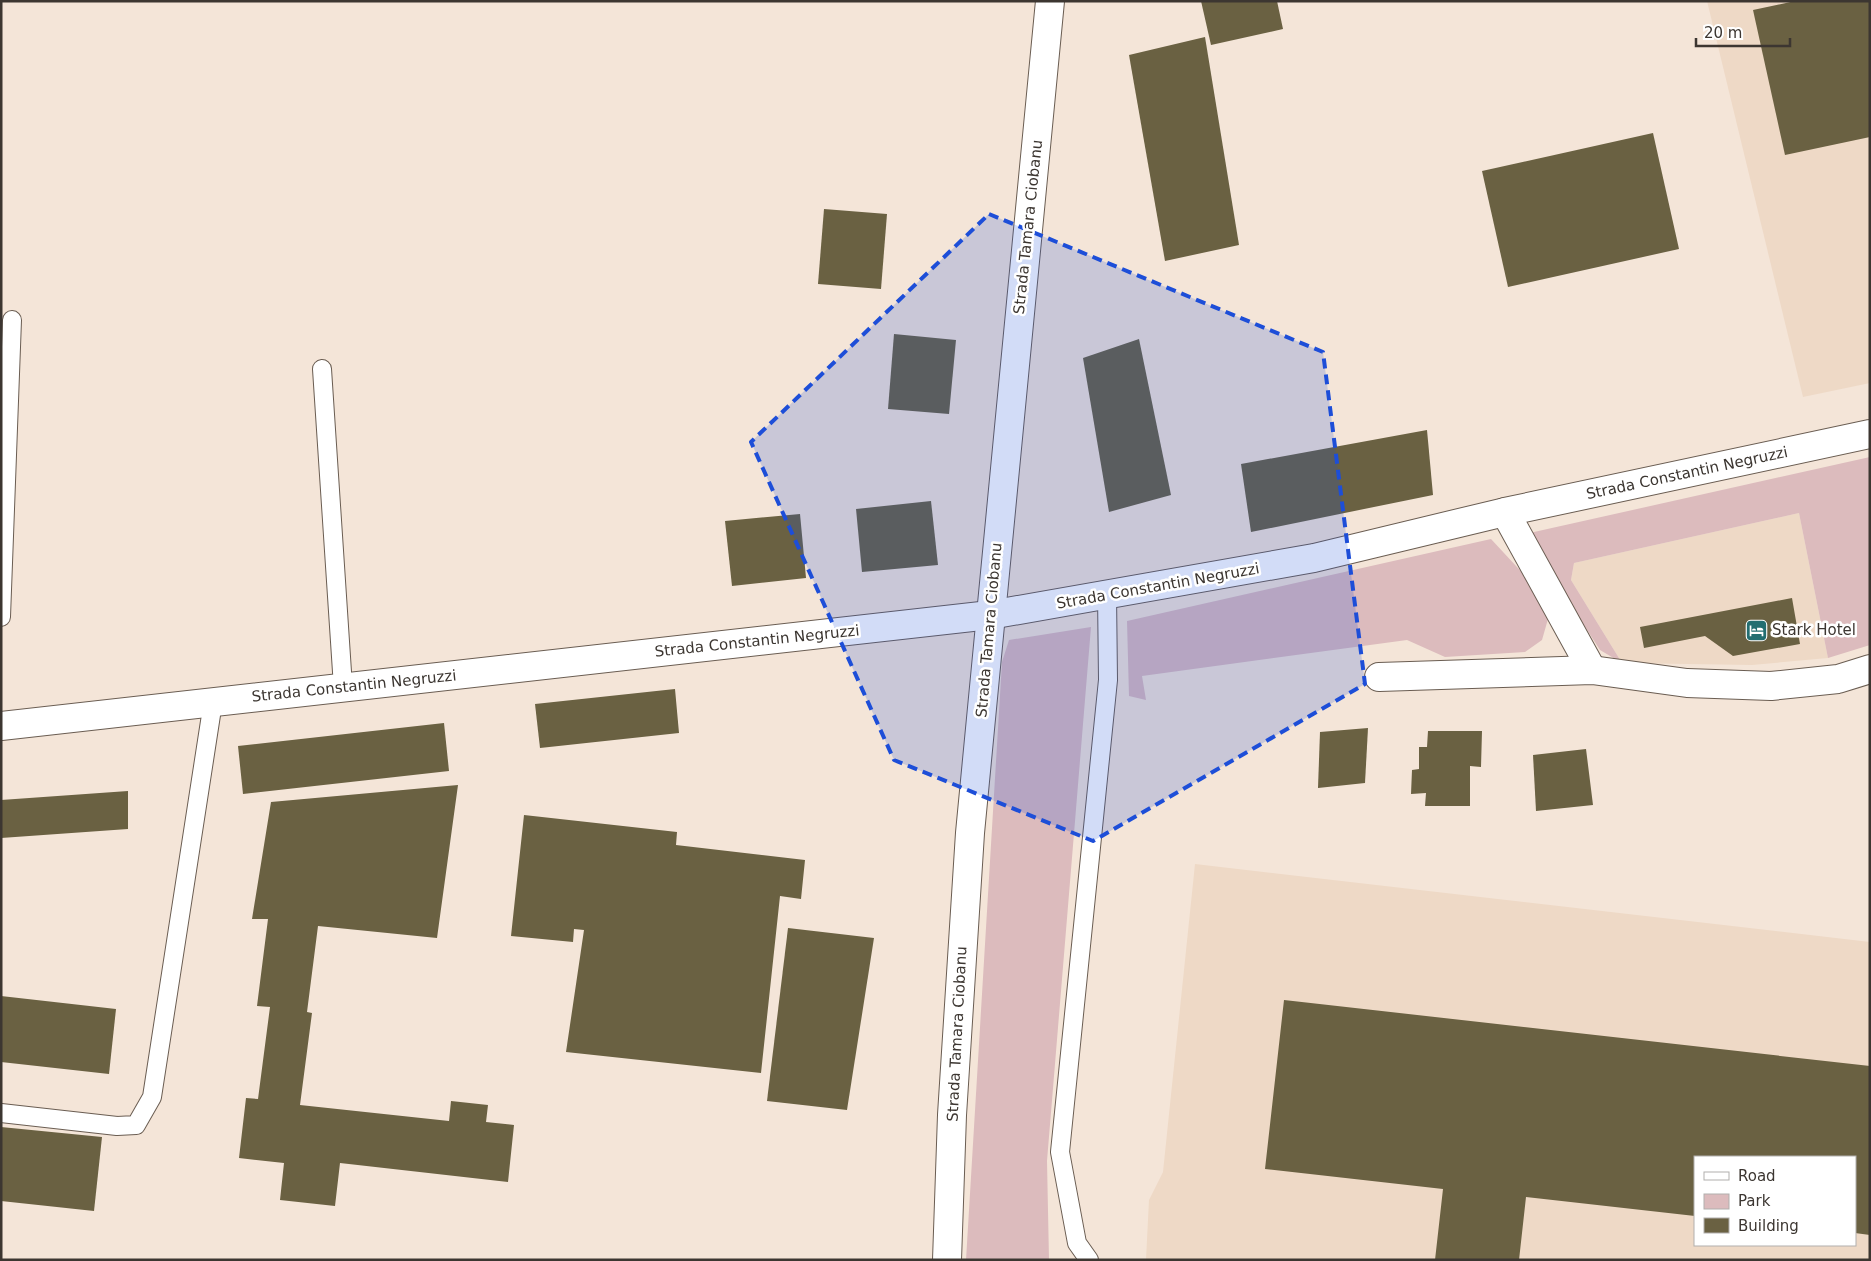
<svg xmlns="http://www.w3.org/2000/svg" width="1871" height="1261" font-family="'DejaVu Sans',sans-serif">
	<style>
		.built { fill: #eed9c6; fill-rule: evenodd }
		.green { fill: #dcbbbd }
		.building { fill: #6a6142 }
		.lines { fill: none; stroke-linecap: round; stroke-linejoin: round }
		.service-casing { stroke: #6a5d52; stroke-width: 20 }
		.minor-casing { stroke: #6a5d52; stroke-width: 30 }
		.service { stroke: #fff; stroke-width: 18 }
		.minor { stroke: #fff; stroke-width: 28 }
		.marked { fill: #1d4ed8; fill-opacity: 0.2; stroke: #1d4ed8; stroke-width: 4; stroke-dasharray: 10 6; stroke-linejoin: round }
		.labels { text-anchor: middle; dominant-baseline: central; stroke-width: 5; stroke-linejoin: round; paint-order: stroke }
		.street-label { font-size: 15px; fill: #3c3631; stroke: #fff }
		.poi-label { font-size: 15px; fill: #3c3631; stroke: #fff; text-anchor: start }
	</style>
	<rect width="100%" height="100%" fill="#f4e5d8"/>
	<g class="built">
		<polygon points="1707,1 1870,1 1870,383 1803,397"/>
		<polygon points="1799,513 1828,658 1752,665 1622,663 1571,580 1574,563"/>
		<path d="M1195 864 1870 942V1260H1146L1149 1200 1163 1172ZM1695 1157H1855V1245H1695Z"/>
	</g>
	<g class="green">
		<polygon points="1870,457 1870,645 1828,658 1799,513 1574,563 1571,580 1622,663 1600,650 1525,534"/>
		<polygon points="1491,539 1530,581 1548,619 1542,640 1525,652 1445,657 1407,640 1142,676 1146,700 1129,696 1127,621"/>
		<polygon points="1091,627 1047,1161 1049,1260 966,1260 1002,662 1009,640"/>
	</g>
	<g class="building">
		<polygon points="1201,1 1277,1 1283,29 1211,45"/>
		<polygon points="1795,1 1870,1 1870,137 1785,155 1753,10"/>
		<polygon points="1205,37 1239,245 1165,261 1129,55"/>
		<polygon points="1653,133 1679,249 1508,287 1482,171"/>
		<polygon points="824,209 887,214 881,289 818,284"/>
		<polygon points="894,334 956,340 949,414 888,409"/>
		<polygon points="1139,339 1171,495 1109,512 1083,358"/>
		<polygon points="1427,430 1433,495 1251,532 1241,464"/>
		<polygon points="931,501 938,565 862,572 856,509"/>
		<polygon points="800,514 806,578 732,586 725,521"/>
		<polygon points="1792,598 1800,644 1733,656 1705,636 1644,648 1640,627"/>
		<polygon points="675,689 679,733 540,748 535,704"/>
		<polygon points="444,723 449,771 243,794 238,746"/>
		<polygon points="1368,728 1365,783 1318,788 1320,732"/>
		<polygon points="1428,731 1482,731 1481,767 1470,766 1470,806 1425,806 1426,793 1411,794 1412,770 1419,769 1419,747 1427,747"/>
		<polygon points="1586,749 1593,805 1536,811 1533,755"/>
		<polygon points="458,785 437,938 318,926 307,1012 312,1013 300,1105 449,1121 451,1101 488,1105 486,1122 514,1125 508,1182 340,1163 335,1206 280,1200 284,1163 239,1158 246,1098 258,1099 270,1007 257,1006 268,919 252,919 271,802"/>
		<polygon points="128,791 128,829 1,838 1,800"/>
		<polygon points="524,815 677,832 676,845 805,860 801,899 780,896 761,1073 566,1052 584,930 574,929 573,942 511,936"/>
		<polygon points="788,928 874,938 847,1110 767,1101"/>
		<polygon points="1,996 116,1009 109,1074 1,1062"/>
		<polygon points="1284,1000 1870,1066 1870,1235 1855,1233 1855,1157 1695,1157 1695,1216 1526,1197 1519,1260 1435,1260 1443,1189 1265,1169"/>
		<polygon points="1,1127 102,1137 94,1211 1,1201"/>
	</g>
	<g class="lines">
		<defs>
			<g id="service">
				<polyline points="322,369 343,687"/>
				<polyline points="1,617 12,320"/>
				<polyline points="1,1113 117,1126 136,1125 152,1097 213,702"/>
				<polyline points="1089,1260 1077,1243 1060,1152 1108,680 1107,594"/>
			</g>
			<g id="minor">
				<polyline points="1505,512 1592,670"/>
				<polyline points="1379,677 1592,670 1687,683 1771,686 1838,679 1870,669"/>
				<polyline points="1,726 990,615 1314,558 1505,512 1870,434"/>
				<polyline points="947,1260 952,1115 970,833 1050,1"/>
			</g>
		</defs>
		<use href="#service" class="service-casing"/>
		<use href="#minor" class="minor-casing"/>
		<use href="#service" class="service"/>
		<use href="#minor" class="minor"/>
	</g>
	<path class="marked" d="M989 214 1323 352 1365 684 1093 841 894 760 751 442Z"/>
	<defs>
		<symbol id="hotel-square" viewBox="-11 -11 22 22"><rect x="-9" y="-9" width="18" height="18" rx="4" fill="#236e71" stroke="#fff"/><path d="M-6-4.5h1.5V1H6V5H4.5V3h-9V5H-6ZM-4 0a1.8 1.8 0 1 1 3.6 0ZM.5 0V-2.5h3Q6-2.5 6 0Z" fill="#fff"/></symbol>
	</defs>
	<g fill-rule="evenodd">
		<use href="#hotel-square" x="1744" y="618" width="25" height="25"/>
	</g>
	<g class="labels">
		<g class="street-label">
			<text transform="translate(1028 227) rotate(-84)">Strada Tamara Ciobanu</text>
			<text transform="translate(1687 473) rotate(-12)">Strada Constantin Negruzzi</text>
			<text transform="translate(1158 586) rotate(-10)">Strada Constantin Negruzzi</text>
			<text transform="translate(989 630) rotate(-85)">Strada Tamara Ciobanu</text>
			<text transform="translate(757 641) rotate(-6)">Strada Constantin Negruzzi</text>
			<text transform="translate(354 686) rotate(-6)">Strada Constantin Negruzzi</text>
			<text transform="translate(957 1034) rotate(-87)">Strada Tamara Ciobanu</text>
		</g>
		<g class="poi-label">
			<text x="1772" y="630">Stark Hotel</text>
		</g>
	</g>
	<rect width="1871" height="1261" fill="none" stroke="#3c3631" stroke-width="5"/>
	<rect x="1694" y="1156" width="162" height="90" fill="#ffffff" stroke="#b1afad"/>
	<rect x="1704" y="1172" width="25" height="8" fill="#ffffff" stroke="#b1afad"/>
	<text x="1738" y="1181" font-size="15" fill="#3c3631">Road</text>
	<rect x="1704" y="1194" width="25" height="15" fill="#dcbbbd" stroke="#b1afad"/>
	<text x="1738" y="1206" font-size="15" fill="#3c3631">Park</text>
	<rect x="1704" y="1218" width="25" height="15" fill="#6a6142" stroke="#b1afad"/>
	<text x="1738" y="1231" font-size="15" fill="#3c3631">Building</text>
	<path d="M1696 38v8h94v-8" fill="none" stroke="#3c3631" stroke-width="2.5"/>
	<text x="1704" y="38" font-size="15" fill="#3c3631" stroke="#ffffff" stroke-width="4" paint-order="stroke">20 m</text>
</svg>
